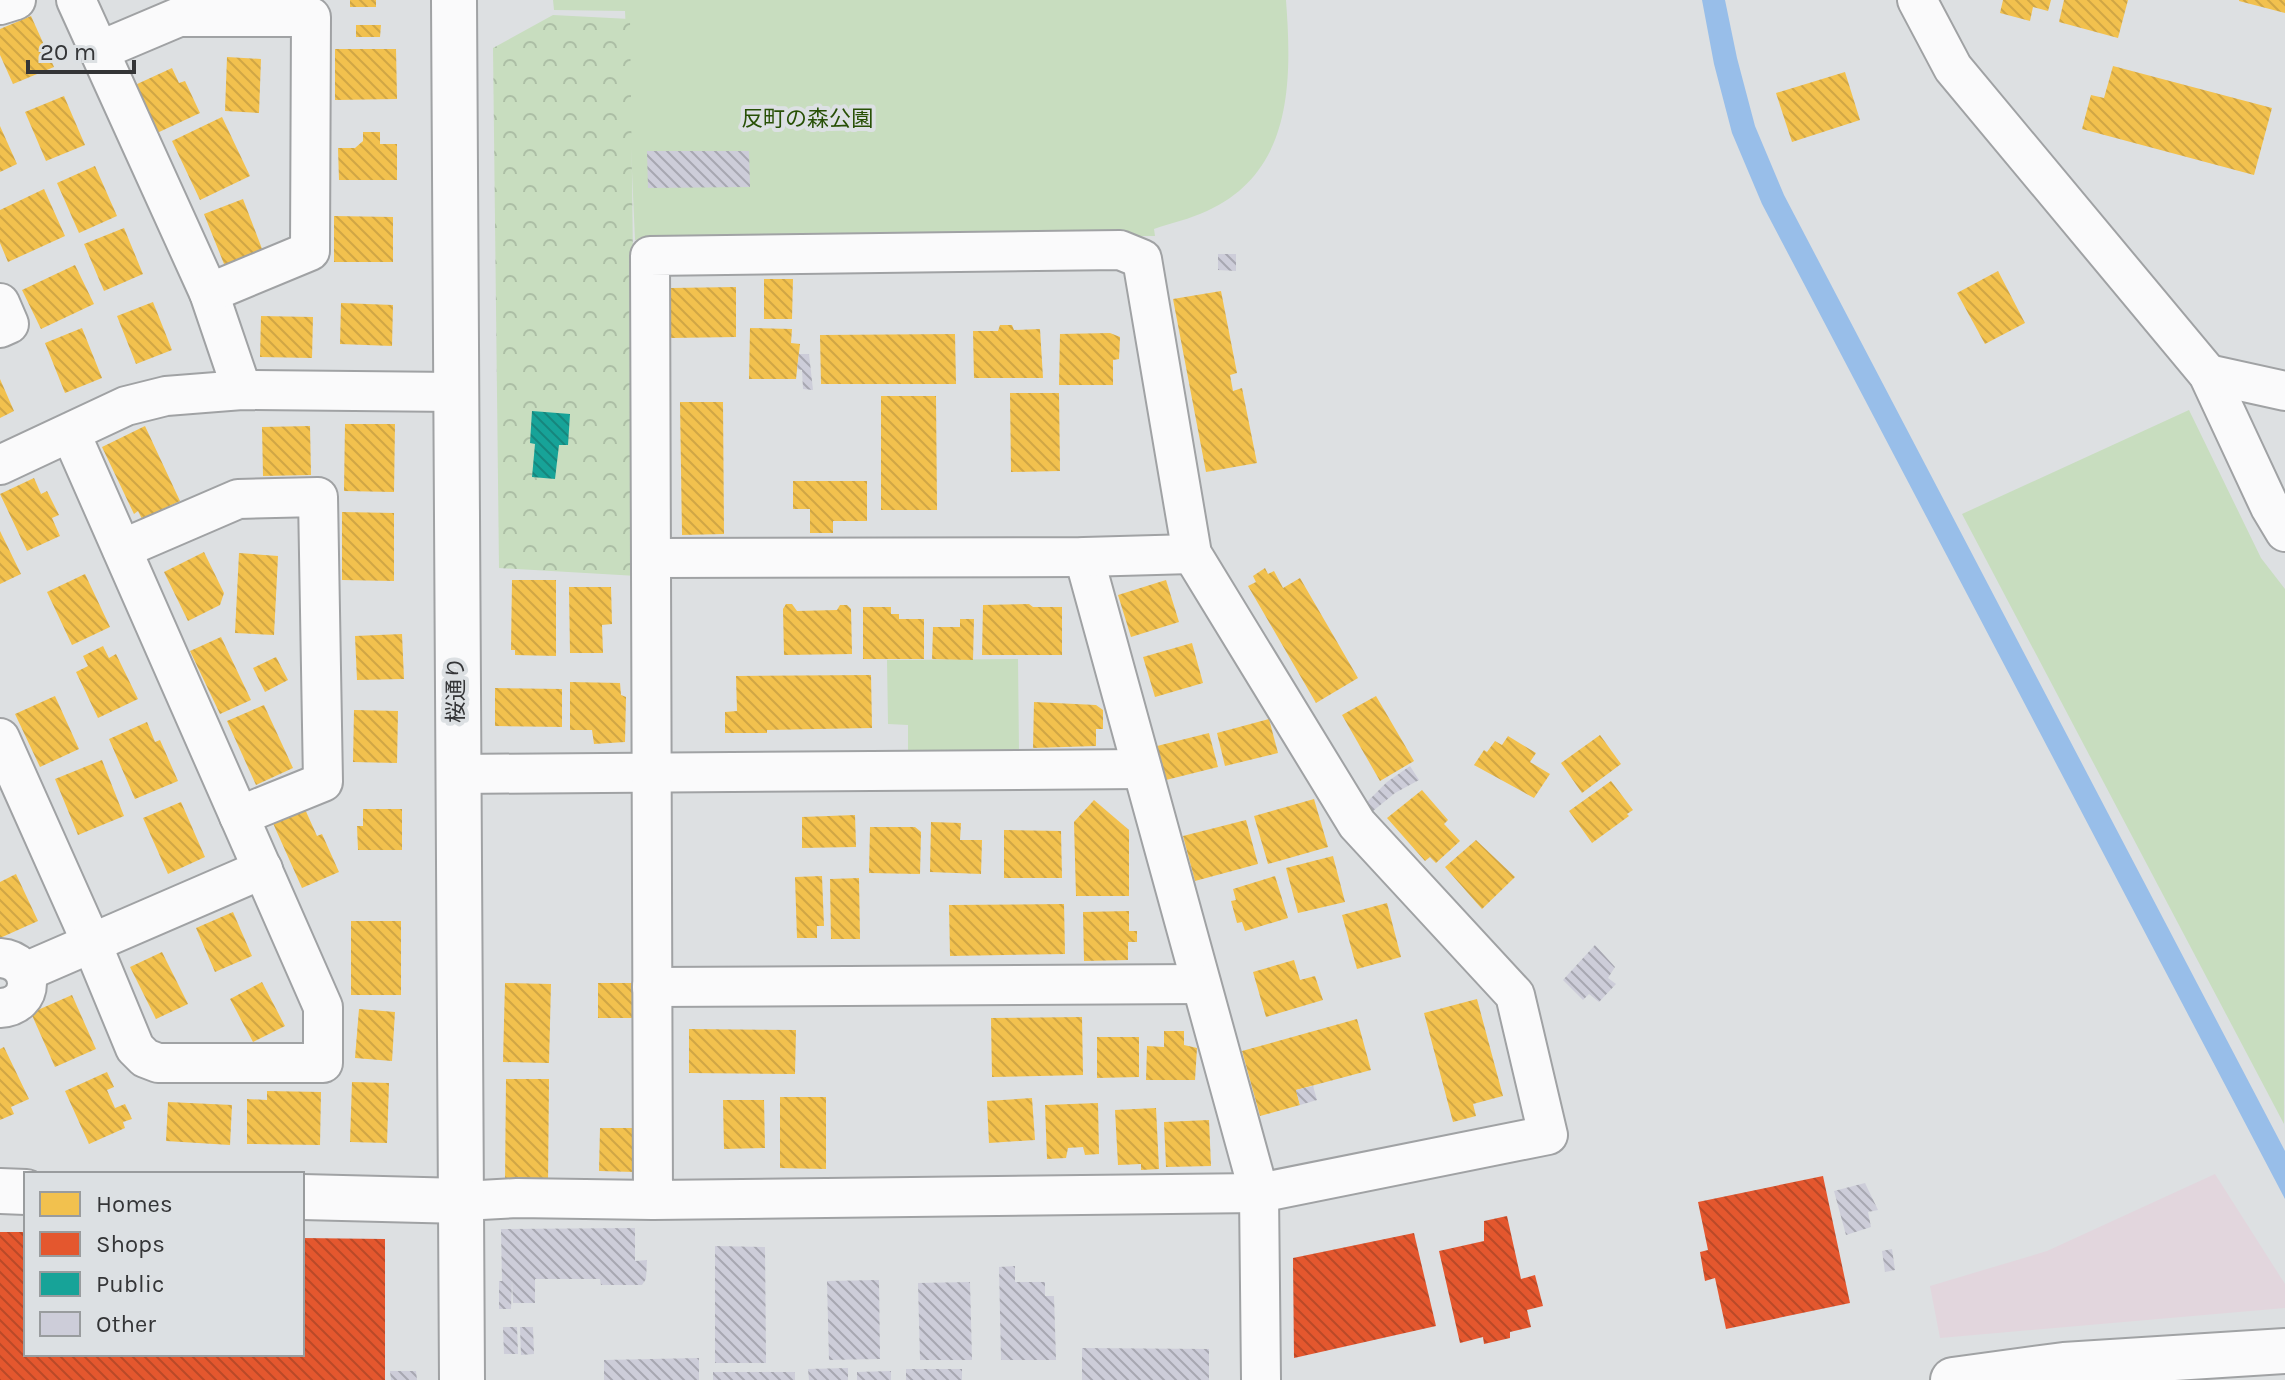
<svg xmlns="http://www.w3.org/2000/svg" width="2285" height="1380" font-family="Karla,'Noto Sans JP',sans-serif">
	<style>
		.commercial { fill: #e2d6dd }
		.green { fill: #c8ddbf }
		.forest { fill: url(#forest-crowns) }
		.water { fill: #98bee9 }
		.homes { fill: url(#homes-back-hatch) }
		.shops { fill: url(#shops-back-hatch) }
		.public { fill: url(#public-back-hatch) }
		.building { fill: url(#building-back-hatch) }
		.lines { fill: none; stroke-linecap: round; stroke-linejoin: round }
		.street-casing { stroke: #a0a2a4; stroke-width: 42 }
		.secondary-casing { stroke: #a0a2a4; stroke-width: 48 }
		.street { stroke: #fafafb; stroke-width: 38 }
		.secondary { stroke: #fafafb; stroke-width: 44 }
		.labels { text-anchor: middle; dominant-baseline: central; stroke-width: 8; stroke-linejoin: round; paint-order: stroke }
		.park-label { font-size: 22px; fill: #285006; stroke: #dce0e3 }
		.street-label { font-size: 22px; fill: #343537; stroke: #dce0e3 }
	</style>
	<defs>
		<pattern id="forest-crowns" width="20" height="18" patternUnits="userSpaceOnUse" patternTransform="scale(2)"><rect width="20" height="18" fill="#c8ddbf"/><path d="M2 6a3 3 0 1 1 6 0M12 15a3 3 0 1 1 6 0" fill="none" stroke="#acbea5"/></pattern>
		<pattern id="homes-back-hatch" width="6" height="6" patternUnits="userSpaceOnUse" patternTransform="scale(2)"><rect width="6" height="6" fill="#f2c14e"/><path d="M-1 5l2 2M0 0l6 6M5-1l2 2" fill="none" stroke="#d0a645"/></pattern>
		<pattern id="shops-back-hatch" width="6" height="6" patternUnits="userSpaceOnUse" patternTransform="scale(2)"><rect width="6" height="6" fill="#e4572e"/><path d="M-1 5l2 2M0 0l6 6M5-1l2 2" fill="none" stroke="#ba4928"/></pattern>
		<pattern id="public-back-hatch" width="6" height="6" patternUnits="userSpaceOnUse" patternTransform="scale(2)"><rect width="6" height="6" fill="#17a398"/><path d="M-1 5l2 2M0 0l6 6M5-1l2 2" fill="none" stroke="#16867d"/></pattern>
		<pattern id="building-back-hatch" width="6" height="6" patternUnits="userSpaceOnUse" patternTransform="scale(2)"><rect width="6" height="6" fill="#cdcdd9"/><path d="M-1 5l2 2M0 0l6 6M5-1l2 2" fill="none" stroke="#a7a7b1"/></pattern>
	</defs>
	<rect width="100%" height="100%" fill="#dde0e2"/>
	<polygon class="commercial" points="2215,1174 2285,1284 2285,1308 1940,1338 1930,1286 2047,1251"/>
	<g class="green">
		<path d="M553 0H1286C1292 81 1293 172 1207 211 1190 219 1171 223 1154 229L1155 236 635 240 625 11 554 10Z"/>
		<polygon points="2189,410 2261,558 2285,589 2284,1124 1962,514"/>
		<polygon points="1018,659 1019,752 908,752 908,725 888,724 887,660"/>
	</g>
	<polygon class="forest" points="553,15 630,19 637,576 499,568 493,48"/>
	<polygon class="water" points="1702,0 1725,0 1737,58 1755,126 1784,195 2285,1151 2285,1199 1762,204 1732,133 1714,64"/>
	<g class="homes">
		<rect x="350" y="0" width="26" height="7"/>
		<polygon points="2003,0 2051,0 2048,11 2033,7 2030,21 2000,13"/>
		<polygon points="2064,0 2128,0 2118,38 2059,22"/>
		<polygon points="2239,0 2285,0 2285,13 2239,1"/>
		<polygon points="31,16 54,67 13,84 0,55 0,29"/>
		<polygon points="356,25 381,25 380,37 356,37"/>
		<polygon points="335,49 396,49 397,99 335,100"/>
		<polygon points="227,57 261,59 259,113 225,111"/>
		<polygon points="2113,66 2272,108 2254,175 2082,129 2091,95 2104,98"/>
		<polygon points="172,68 179,83 185,81 200,113 157,133 135,85"/>
		<polygon points="1845,72 1860,120 1792,142 1776,93"/>
		<polygon points="64,96 85,145 46,161 25,112"/>
		<polygon points="222,117 250,176 200,200 172,141"/>
		<polygon points="0,126 17,164 0,172"/>
		<polygon points="363,132 380,132 380,144 397,144 397,180 339,180 338,148 355,148 363,141"/>
		<polygon points="95,166 117,216 79,233 57,183"/>
		<polygon points="44,189 65,236 8,262 0,243 0,210"/>
		<polygon points="243,199 264,254 226,269 204,214"/>
		<polygon points="334,216 393,217 393,262 334,262"/>
		<polygon points="124,228 143,274 104,291 84,244"/>
		<polygon points="75,265 94,304 41,329 22,290"/>
		<polygon points="1998,271 2025,323 1985,344 1957,293"/>
		<polygon points="764,279 793,279 792,319 764,319"/>
		<polygon points="736,287 736,337 671,338 671,288"/>
		<polygon points="1221,291 1237,373 1230,375 1233,391 1242,388 1257,463 1206,472 1173,299"/>
		<polygon points="153,302 172,350 136,364 117,316"/>
		<polygon points="341,303 393,305 392,346 340,344"/>
		<polygon points="261,316 313,317 312,358 260,357"/>
		<polygon points="1000,325 1012,325 1014,330 1040,329 1043,378 974,378 973,331 998,331"/>
		<polygon points="82,328 102,378 65,393 45,343"/>
		<polygon points="750,328 792,329 791,343 800,344 796,379 749,379"/>
		<polygon points="1110,333 1120,337 1119,359 1113,360 1113,385 1059,385 1060,334"/>
		<polygon points="955,334 956,384 821,384 820,335"/>
		<polygon points="0,379 14,411 0,418"/>
		<polygon points="1010,393 1059,393 1060,471 1011,472"/>
		<polygon points="881,396 936,396 937,510 881,510"/>
		<polygon points="680,402 723,402 724,534 682,535"/>
		<polygon points="345,424 395,424 394,492 344,491"/>
		<polygon points="145,426 180,501 142,519 138,511 134,514 102,447"/>
		<polygon points="310,426 311,475 263,476 262,427"/>
		<polygon points="34,478 41,494 47,491 59,515 52,518 60,536 27,551 0,494"/>
		<polygon points="793,481 867,481 867,521 833,521 833,533 810,533 810,509 793,509"/>
		<polygon points="342,512 394,513 394,581 342,580"/>
		<polygon points="0,531 21,574 0,584"/>
		<polygon points="204,552 224,593 220,605 188,621 164,572"/>
		<polygon points="239,553 278,556 274,635 235,633"/>
		<polygon points="1265,568 1268,574 1274,571 1283,588 1300,578 1358,678 1316,703 1248,586 1256,582 1253,576"/>
		<polygon points="85,574 110,627 72,645 47,592"/>
		<polygon points="512,580 556,580 556,656 515,655 515,650 511,650"/>
		<polygon points="1166,580 1179,622 1131,637 1118,595"/>
		<polygon points="569,587 611,587 612,624 602,625 603,653 570,653"/>
		<polygon points="786,604 792,604 797,611 837,610 840,605 847,605 851,609 852,654 784,655 783,609"/>
		<polygon points="1029,604 1033,607 1062,607 1062,655 982,655 983,605"/>
		<polygon points="863,607 891,607 891,614 899,614 899,619 924,619 924,659 863,659"/>
		<polygon points="960,619 974,619 973,660 932,659 933,627 960,627"/>
		<polygon points="402,634 404,679 357,680 355,636"/>
		<polygon points="221,637 251,700 220,714 190,651"/>
		<polygon points="1192,643 1203,683 1155,697 1143,657"/>
		<polygon points="103,646 109,658 116,654 138,699 98,718 76,672 88,666 83,656"/>
		<polygon points="276,657 288,680 265,692 253,668"/>
		<polygon points="871,675 872,728 767,730 767,733 725,733 725,712 737,711 736,676"/>
		<polygon points="570,682 620,683 621,695 626,697 625,742 594,744 592,730 570,730"/>
		<polygon points="495,688 562,689 562,727 495,726"/>
		<polygon points="55,696 79,749 40,767 15,714"/>
		<polygon points="1376,696 1414,761 1380,781 1342,715"/>
		<polygon points="1034,702 1096,705 1103,710 1103,729 1096,729 1096,746 1033,748"/>
		<polygon points="264,705 293,768 256,785 227,721"/>
		<polygon points="354,710 398,711 397,763 353,762"/>
		<polygon points="1269,719 1278,753 1225,766 1217,733"/>
		<polygon points="147,722 155,742 160,740 178,781 135,799 109,739"/>
		<polygon points="1209,733 1218,767 1166,780 1157,746"/>
		<polygon points="1600,735 1621,764 1582,793 1561,763"/>
		<polygon points="1508,736 1536,753 1530,762 1550,774 1534,798 1474,765 1484,750 1487,752 1495,741 1502,745"/>
		<polygon points="102,760 124,816 78,835 55,779"/>
		<polygon points="1611,781 1633,810 1627,814 1629,816 1592,843 1569,811"/>
		<polygon points="1422,790 1448,820 1444,824 1460,841 1436,863 1430,857 1425,861 1387,818"/>
		<polygon points="1314,799 1328,847 1268,864 1254,816"/>
		<polygon points="1094,800 1129,830 1129,896 1076,896 1074,822"/>
		<polygon points="181,802 205,857 168,874 143,818"/>
		<polygon points="304,807 317,836 322,834 339,872 302,888 272,821"/>
		<polygon points="363,809 402,809 402,850 358,850 357,826 363,826"/>
		<polygon points="855,815 856,847 802,848 802,817"/>
		<polygon points="1246,820 1258,864 1195,881 1183,836"/>
		<polygon points="931,822 961,823 960,840 982,840 981,874 930,872"/>
		<polygon points="870,827 915,827 921,832 920,874 869,873"/>
		<polygon points="1004,830 1061,831 1062,878 1004,878"/>
		<polygon points="1476,840 1515,877 1482,909 1445,867"/>
		<polygon points="1333,856 1345,902 1298,913 1286,868"/>
		<polygon points="16,874 38,921 0,938 0,882"/>
		<polygon points="822,876 824,926 817,926 817,938 797,938 795,877"/>
		<polygon points="1275,876 1288,918 1245,931 1242,922 1237,923 1231,901 1236,900 1233,889"/>
		<polygon points="859,878 860,939 831,939 830,879"/>
		<polygon points="1387,903 1401,957 1357,969 1342,915"/>
		<polygon points="1064,904 1065,954 950,956 949,905"/>
		<polygon points="1129,911 1129,931 1137,931 1137,942 1128,942 1128,960 1084,961 1083,912"/>
		<polygon points="233,912 252,956 215,972 196,928"/>
		<rect x="351" y="921" width="50" height="74"/>
		<polygon points="162,952 188,1004 156,1019 130,967"/>
		<polygon points="1294,960 1300,980 1315,976 1323,1000 1266,1017 1253,972"/>
		<polygon points="262,982 285,1026 253,1042 230,999"/>
		<polygon points="505,983 551,984 549,1063 503,1062"/>
		<polygon points="598,983 634,983 635,1018 598,1018"/>
		<polygon points="72,995 96,1049 55,1067 31,1013"/>
		<polygon points="1477,999 1503,1096 1473,1104 1476,1116 1453,1122 1424,1013"/>
		<polygon points="359,1009 395,1012 392,1061 355,1058"/>
		<polygon points="1082,1017 1083,1075 992,1077 991,1018"/>
		<polygon points="1357,1019 1371,1070 1296,1090 1300,1105 1260,1116 1242,1051"/>
		<polygon points="689,1029 796,1030 795,1074 689,1073"/>
		<polygon points="1164,1031 1184,1031 1184,1045 1197,1048 1195,1080 1146,1080 1147,1046 1164,1047"/>
		<polygon points="1097,1037 1139,1037 1139,1077 1097,1078"/>
		<polygon points="4,1047 29,1099 11,1107 14,1114 0,1120 0,1049"/>
		<polygon points="107,1072 114,1087 107,1090 115,1108 125,1104 132,1119 123,1122 125,1128 89,1144 65,1091"/>
		<polygon points="506,1079 549,1079 548,1183 505,1183"/>
		<polygon points="352,1082 389,1083 387,1143 350,1142"/>
		<polygon points="267,1091 321,1092 320,1145 247,1144 247,1099 267,1100"/>
		<polygon points="780,1097 826,1097 826,1169 780,1168"/>
		<polygon points="1032,1098 1035,1140 989,1143 987,1101"/>
		<polygon points="723,1100 764,1100 765,1148 724,1149"/>
		<polygon points="168,1102 232,1105 230,1145 166,1141"/>
		<polygon points="1098,1103 1099,1154 1085,1155 1083,1147 1068,1148 1066,1158 1047,1159 1045,1105"/>
		<polygon points="1156,1108 1159,1169 1141,1170 1141,1164 1118,1165 1115,1110"/>
		<polygon points="1209,1120 1211,1166 1166,1167 1164,1122"/>
		<polygon points="600,1128 635,1128 635,1172 599,1171"/>
	</g>
	<g class="shops">
		<polygon points="1823,1176 1850,1303 1726,1329 1715,1278 1705,1281 1700,1252 1708,1250 1698,1202"/>
		<polygon points="1507,1216 1521,1279 1535,1275 1543,1306 1527,1310 1531,1327 1510,1332 1510,1338 1484,1344 1483,1337 1460,1343 1439,1251 1484,1241 1484,1221"/>
		<polygon points="0,1232 26,1232 26,1354 302,1354 302,1238 385,1239 385,1380 0,1380"/>
		<polygon points="1414,1233 1436,1326 1294,1358 1293,1258"/>
	</g>
	<polygon class="public" points="532,411 570,414 568,445 559,445 555,479 532,477 535,444 530,443"/>
	<g class="building">
		<polygon points="647,151 749,151 750,187 648,188"/>
		<polygon points="1218,254 1236,254 1236,271 1218,270"/>
		<polygon points="799,354 809,354 813,390 803,389 802,370 797,369"/>
		<polygon points="1410,766 1419,780 1395,793 1373,811 1365,804 1387,782"/>
		<polygon points="1595,945 1615,967 1608,978 1616,984 1599,1002 1589,994 1583,1000 1563,980"/>
		<polygon points="1313,1086 1317,1100 1300,1105 1296,1090"/>
		<polygon points="1865,1183 1878,1210 1868,1212 1871,1227 1846,1235 1834,1191"/>
		<polygon points="635,1228 635,1261 647,1260 646,1279 642,1285 601,1285 600,1279 535,1279 535,1303 513,1303 512,1280 511,1309 499,1309 499,1281 502,1281 501,1229"/>
		<polygon points="715,1246 765,1247 766,1363 715,1363"/>
		<polygon points="1892,1249 1895,1270 1885,1272 1882,1251"/>
		<polygon points="1015,1266 1015,1282 1045,1282 1045,1296 1054,1296 1056,1360 1001,1360 999,1267"/>
		<polygon points="879,1280 880,1359 829,1360 827,1281"/>
		<polygon points="970,1282 972,1360 920,1360 918,1283"/>
		<polygon points="503,1327 517,1327 518,1354 504,1354"/>
		<polygon points="520,1327 533,1327 534,1354 521,1355"/>
		<polygon points="1082,1348 1209,1349 1209,1380 1082,1380"/>
		<polygon points="699,1358 699,1380 604,1380 604,1360"/>
		<polygon points="848,1368 848,1380 809,1380 808,1369"/>
		<rect x="906" y="1369" width="56" height="11"/>
		<polygon points="390,1371 416,1371 417,1380 391,1380"/>
		<polygon points="891,1371 891,1380 857,1380 857,1372"/>
		<rect x="713" y="1372" width="82" height="8"/>
	</g>
	<g class="lines">
		<defs>
			<g id="street">
				<polyline points="76,0 209,293 242,390"/>
				<polyline points="1917,0 1953,68 2208,374 2270,507 2285,532"/>
				<polyline points="0,5 16,0"/>
				<polyline points="101,50 179,17 311,17 310,251 209,293"/>
				<polyline points="0,303 9,324 0,328"/>
				<polyline points="2208,374 2285,391"/>
				<polyline points="0,465 126,406 166,396 242,390 455,392"/>
				<polyline points="122,549 238,499 318,497 323,782 239,816"/>
				<polyline points="1084,557 1259,1193 1261,1380"/>
				<polyline points="652,558 1084,557 1192,554"/>
				<polyline points="0,738 92,944 135,1048 145,1058 158,1063 323,1063 323,1007 71,434"/>
				<polyline points="457,774 1142,769"/>
				<path d="M0 958C36 961 36 1006 0 1008"/>
				<polyline points="25,972 263,869"/>
				<polyline points="652,987 1201,984"/>
				<polyline points="463,1201 517,1198 653,1200 1259,1193 1548,1135 1515,995 1357,824 1192,554 1142,259 1120,250 650,256 653,1200"/>
			</g>
			<g id="secondary">
				<polyline points="454,0 462,1380"/>
				<polyline points="0,1191 26,1192"/>
				<polyline points="302,1197 463,1201"/>
				<polyline points="1953,1380 2064,1365 2285,1351"/>
			</g>
		</defs>
		<use href="#street" class="street-casing"/>
		<use href="#secondary" class="secondary-casing"/>
		<use href="#street" class="street"/>
		<use href="#secondary" class="secondary"/>
	</g>
	<g class="labels">
		<g class="park-label">
			<text x="807" y="119">反町の森公園</text>
		</g>
		<g class="street-label">
			<text transform="translate(456 690) rotate(-90)">桜通り</text>
		</g>
	</g>
	<rect x="24" y="1172" width="280" height="184" fill="#dce0e3" stroke="#999c9e" stroke-width="2"/>
	<rect x="40" y="1192" width="40" height="24" fill="#f2c14e" stroke="#999c9e" stroke-width="2"/>
	<text x="96" y="1212" font-size="24" fill="#343537">Homes</text>
	<rect x="40" y="1232" width="40" height="24" fill="#e4572e" stroke="#999c9e" stroke-width="2"/>
	<text x="96" y="1252" font-size="24" fill="#343537">Shops</text>
	<rect x="40" y="1272" width="40" height="24" fill="#17a398" stroke="#999c9e" stroke-width="2"/>
	<text x="96" y="1292" font-size="24" fill="#343537">Public</text>
	<rect x="40" y="1312" width="40" height="24" fill="#cdcdd9" stroke="#999c9e" stroke-width="2"/>
	<text x="96" y="1332" font-size="24" fill="#343537">Other</text>
	<path d="M28 60v12h106v-12" fill="none" stroke="#343537" stroke-width="4"/>
	<text x="40" y="60" font-size="24" fill="#343537" stroke="#dce0e3" stroke-width="6" paint-order="stroke">20 m</text>
</svg>
